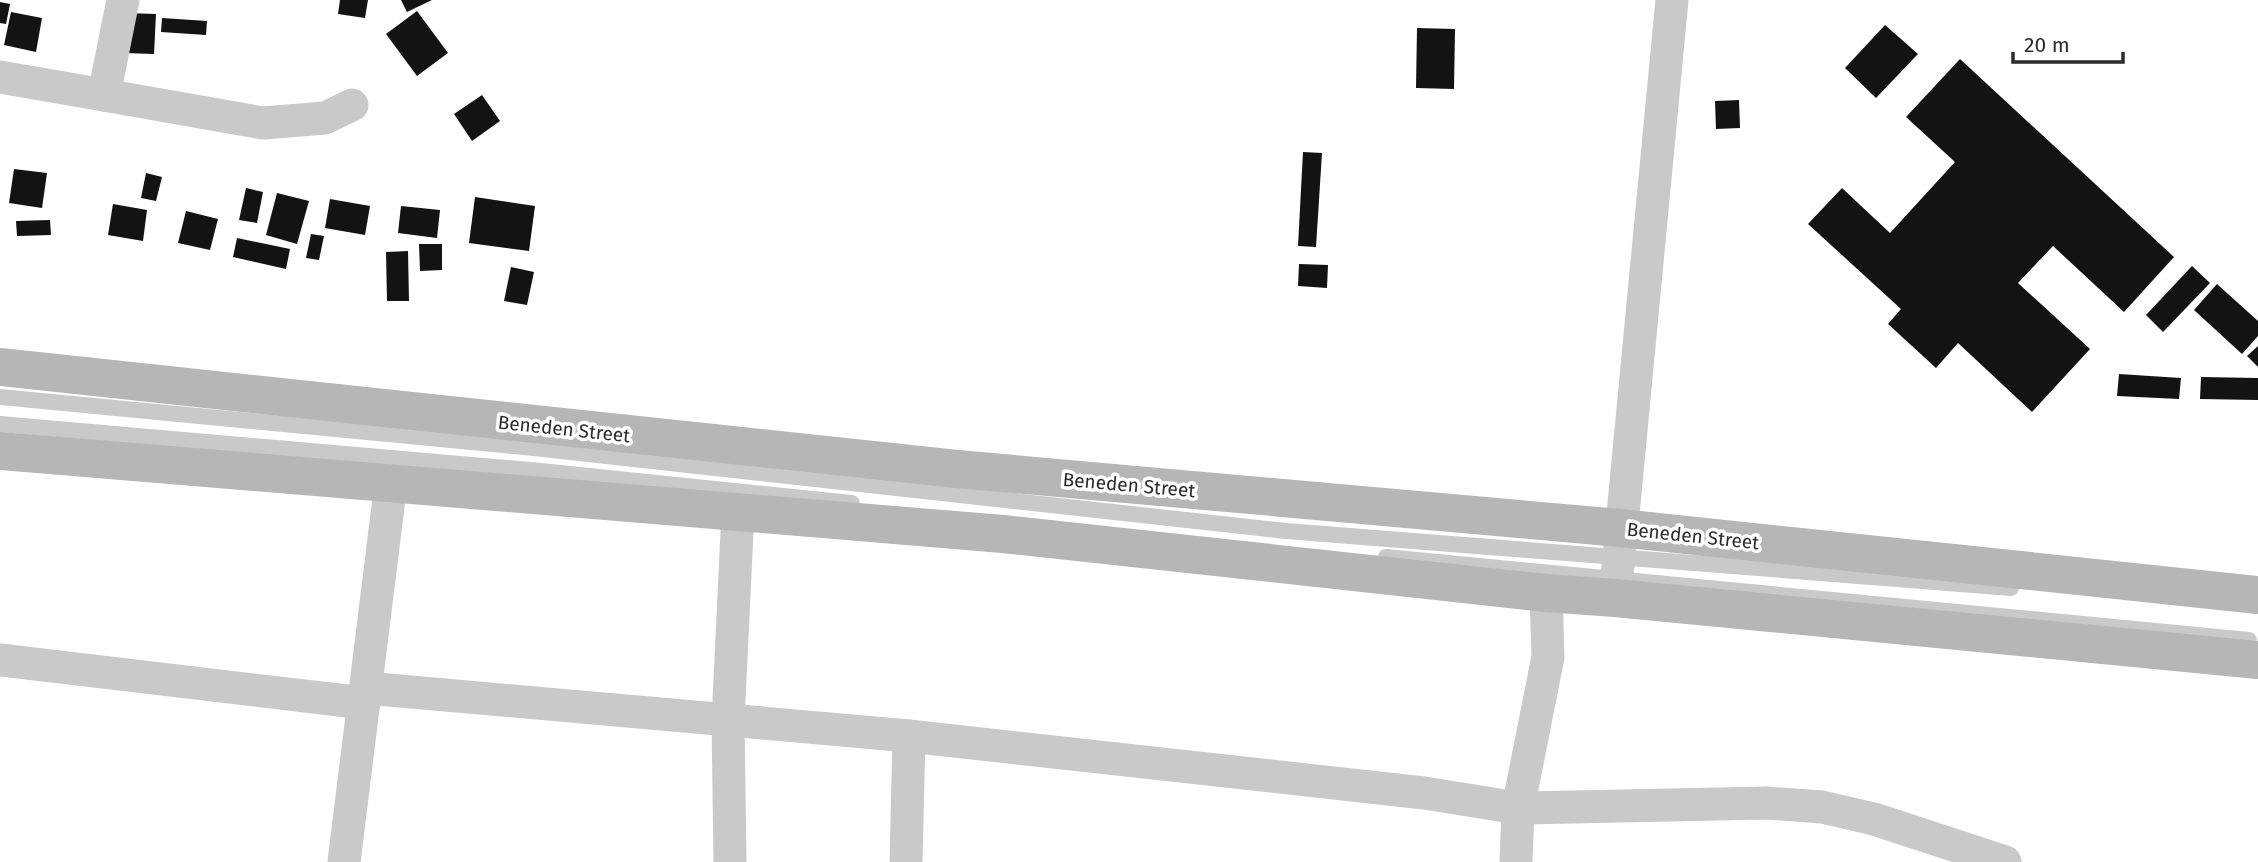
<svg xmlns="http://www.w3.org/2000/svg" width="2258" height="862" font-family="'Fira Sans',sans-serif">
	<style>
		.building { fill: #131313 }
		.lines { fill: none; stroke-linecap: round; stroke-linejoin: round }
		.lane { stroke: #c9c9c9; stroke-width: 16 }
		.street { stroke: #c9c9c9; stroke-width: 33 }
		.secondary { stroke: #b6b6b6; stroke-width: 38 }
		.labels { text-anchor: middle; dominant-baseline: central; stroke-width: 7; stroke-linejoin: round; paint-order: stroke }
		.street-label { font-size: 19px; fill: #2c2c2c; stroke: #fff }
	</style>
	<rect width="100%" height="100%" fill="#fff"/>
	<g class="building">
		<polygon points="340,0 368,0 365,18 338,14"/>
		<polygon points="401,0 432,0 407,12"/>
		<polygon points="0,2 10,4 6,24 0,23"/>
		<polygon points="417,11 448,53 417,76 386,34"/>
		<polygon points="11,12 42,18 36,52 4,45"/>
		<polygon points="126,13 156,14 154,54 124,53"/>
		<polygon points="162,18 207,21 206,35 161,32"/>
		<polygon points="1885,25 1918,54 1876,98 1845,68"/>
		<polygon points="1417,28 1455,29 1454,89 1416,88"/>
		<polygon points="1960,59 2174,257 2124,312 2053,246 2018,283 2090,349 2032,412 1958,343 1936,368 1888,324 1901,309 1808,224 1842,188 1890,233 1955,162 1906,117"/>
		<polygon points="482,95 500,121 472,141 454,114"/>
		<polygon points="1739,100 1740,128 1716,129 1715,101"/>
		<polygon points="1303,152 1322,153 1316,247 1298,246"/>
		<polygon points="14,169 47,173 42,208 9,203"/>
		<polygon points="146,173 162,177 156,201 141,198"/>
		<polygon points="246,188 263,192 257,223 239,220"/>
		<polygon points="277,193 309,201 297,244 266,235"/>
		<polygon points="475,197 535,206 529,251 469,243"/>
		<polygon points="330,199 370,206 365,235 325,228"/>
		<polygon points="113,204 147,210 143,241 108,235"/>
		<polygon points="401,206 440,210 437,238 398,233"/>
		<polygon points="186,211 218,219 210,250 178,243"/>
		<polygon points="50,220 51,235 17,236 16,221"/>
		<polygon points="311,234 324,236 319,260 306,258"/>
		<polygon points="237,238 290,249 286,269 233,257"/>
		<polygon points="419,244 442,244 442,270 420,271"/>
		<polygon points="408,251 409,301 387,301 386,252"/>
		<polygon points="1299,264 1328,265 1327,288 1298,286"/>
		<polygon points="2192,266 2210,283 2163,332 2146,315"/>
		<polygon points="511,267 534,272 527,305 504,301"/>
		<polygon points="2217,284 2258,321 2258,336 2242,354 2194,310"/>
		<polygon points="2258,346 2258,367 2247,356"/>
		<polygon points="2119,374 2181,378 2179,399 2117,396"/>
		<polygon points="2201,377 2258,378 2258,400 2200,399"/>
	</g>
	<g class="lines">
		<g class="lane">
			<polyline points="0,397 534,448 1286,531 2011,588"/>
			<polyline points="0,424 531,470 852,503"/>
			<polyline points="1386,557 2249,640"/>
		</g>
		<g class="street">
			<polyline points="0,77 104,95 123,0"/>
			<polyline points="104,95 263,123 325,118 352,105"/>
			<polyline points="1546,593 1548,657 1518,808 1767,803 1822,807 1874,819 2005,862"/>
			<polyline points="1615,598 1672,0"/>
			<polyline points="0,660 364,703"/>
			<polyline points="366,688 909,736 1424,793 1518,808 1516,862"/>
			<polyline points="344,862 391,482"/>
			<polyline points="730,862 728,721 738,511"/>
			<polyline points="906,862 909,736"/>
		</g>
		<g class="secondary">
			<polyline points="0,367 957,469 1620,528 2258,595"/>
			<polyline points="0,451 1003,534 1546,593 1615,598 2258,660"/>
		</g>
	</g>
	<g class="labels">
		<g class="street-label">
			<text transform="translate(564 429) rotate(6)">Beneden Street</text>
			<text transform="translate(1129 485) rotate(5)">Beneden Street</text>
			<text transform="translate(1693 536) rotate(6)">Beneden Street</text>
		</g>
	</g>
	<path d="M2013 52v10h110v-10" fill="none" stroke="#2c2c2c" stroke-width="3.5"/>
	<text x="2024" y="52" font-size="21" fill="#2c2c2c" stroke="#ffffff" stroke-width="5" paint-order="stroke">20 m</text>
</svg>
